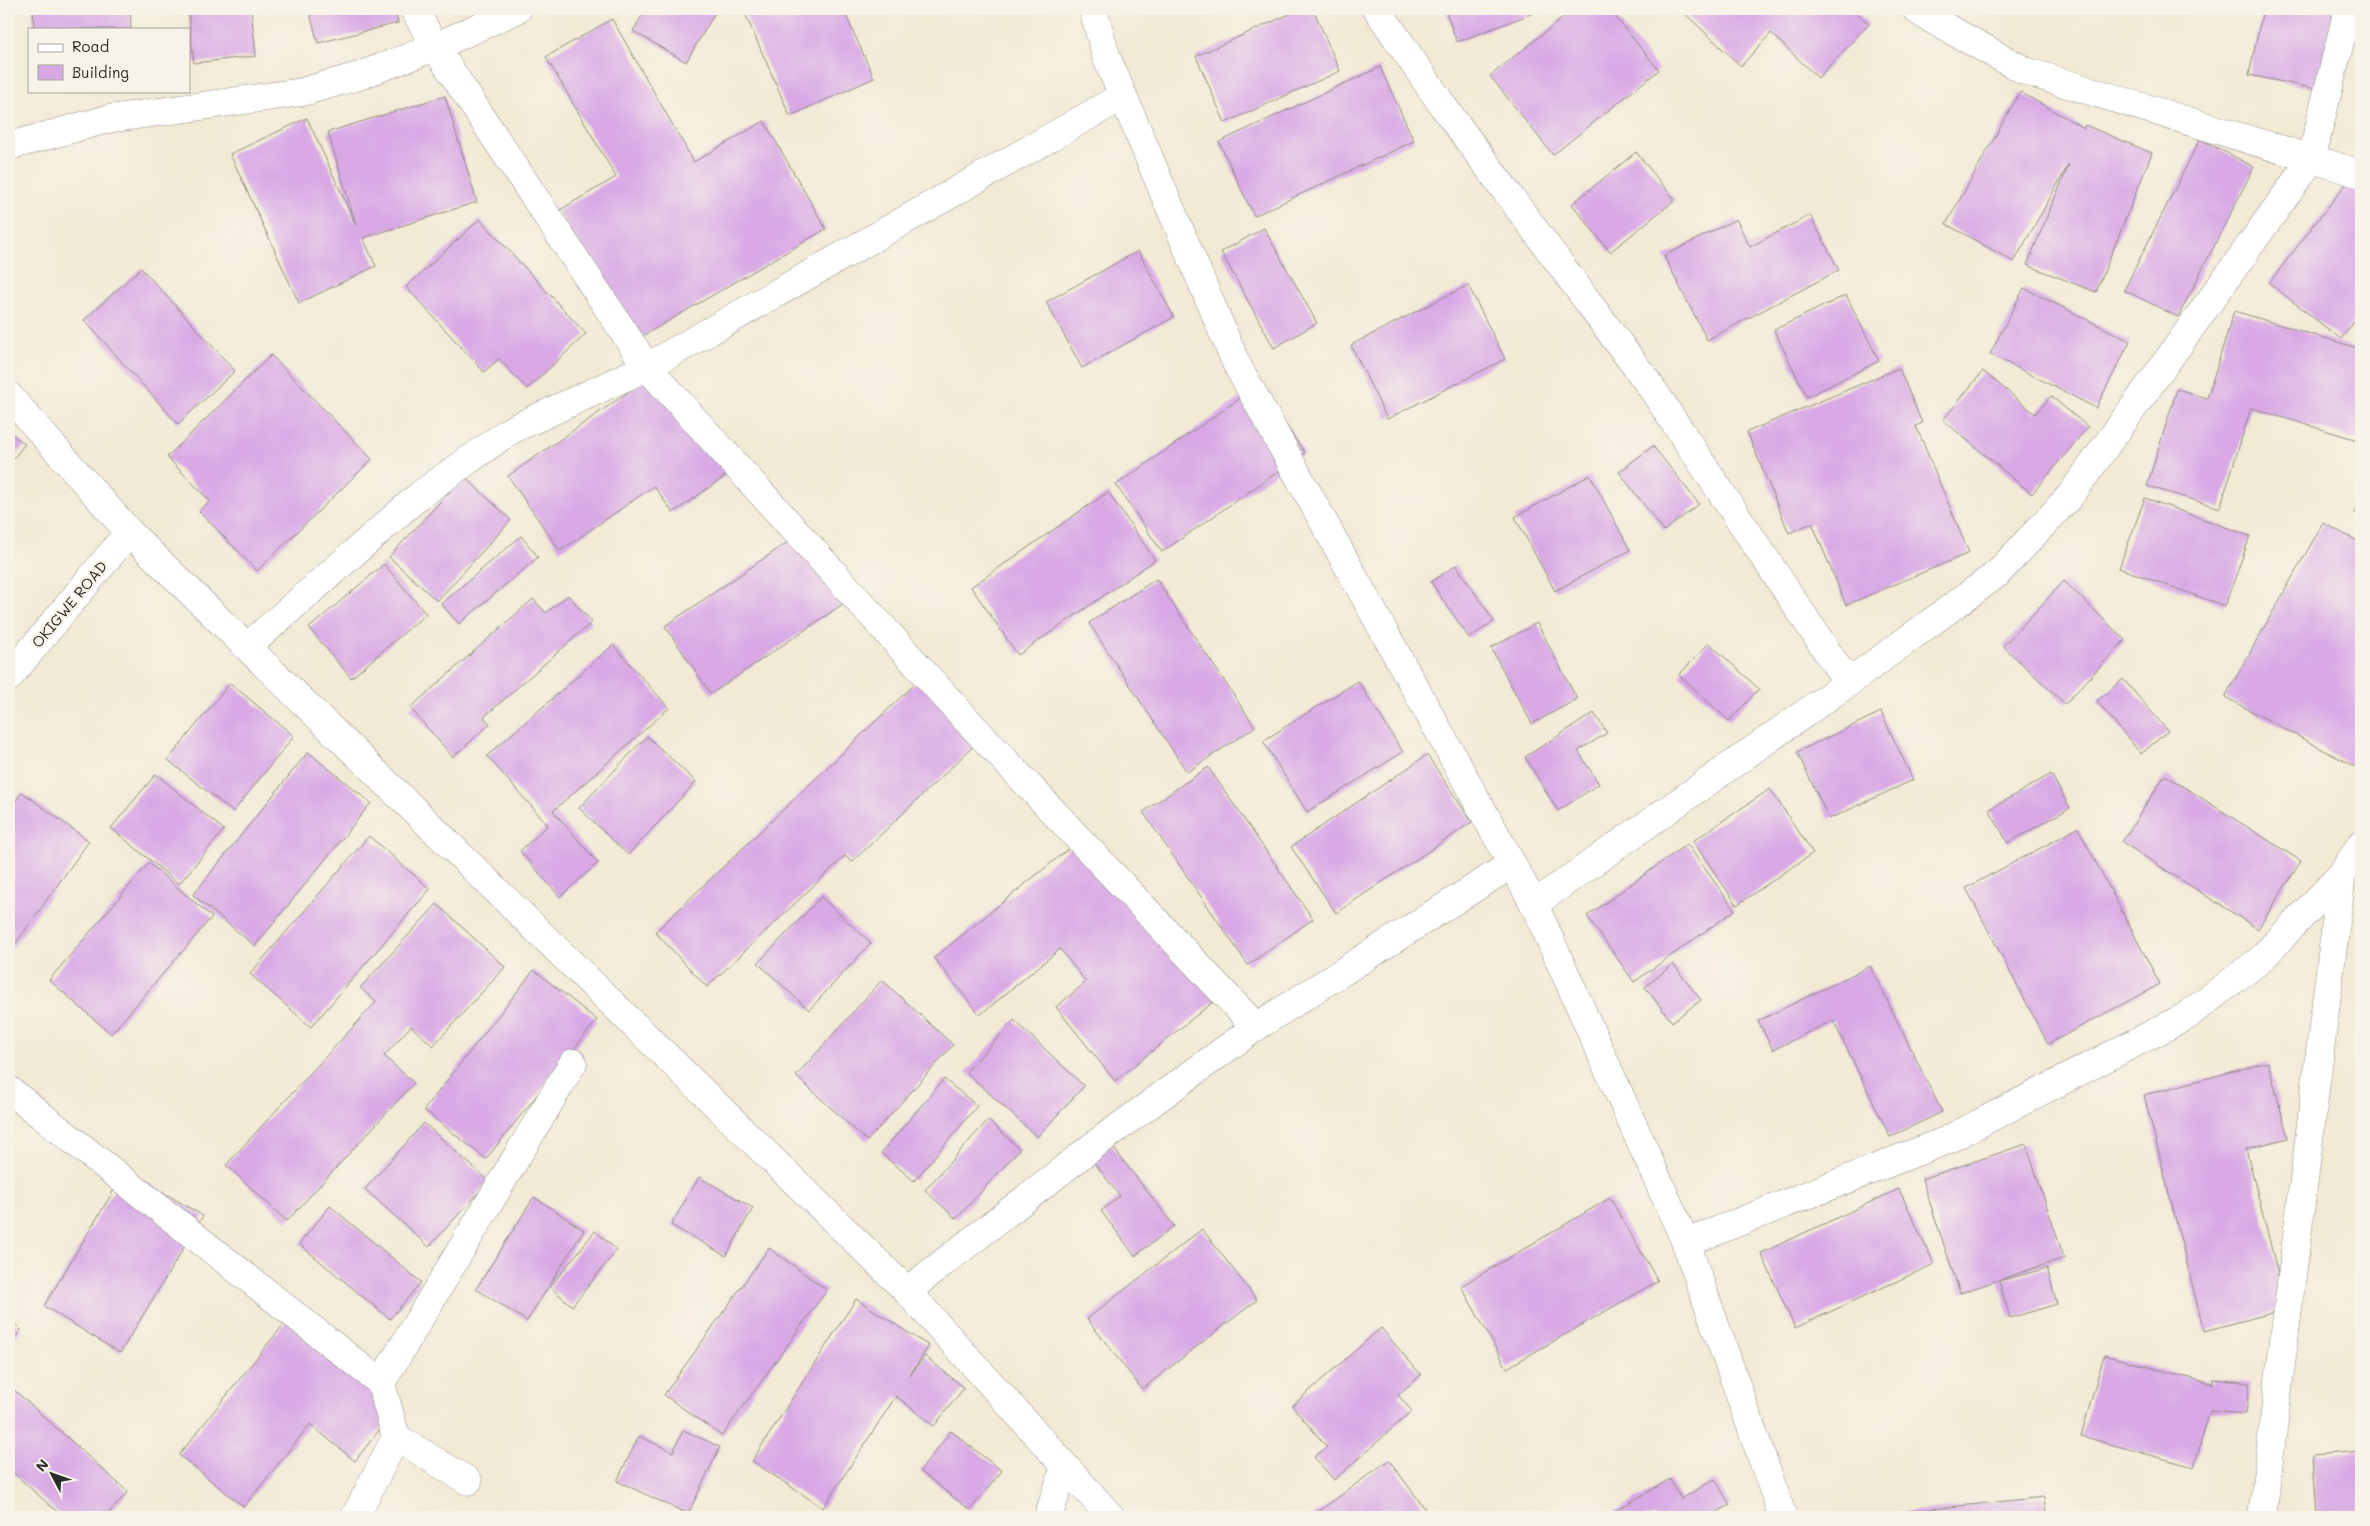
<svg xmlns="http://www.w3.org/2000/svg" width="2370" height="1526" font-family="Mali,sans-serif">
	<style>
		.building { fill: #d8a9e5 }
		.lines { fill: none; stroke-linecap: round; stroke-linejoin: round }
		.minor-casing { stroke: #8e8a80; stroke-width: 29 }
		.minor { stroke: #fff; stroke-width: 28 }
		.labels { text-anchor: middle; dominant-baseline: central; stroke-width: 5; stroke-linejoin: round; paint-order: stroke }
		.street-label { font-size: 15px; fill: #2b2b2b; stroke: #f7f3e8 }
	</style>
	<rect width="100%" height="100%" fill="#f7f3e8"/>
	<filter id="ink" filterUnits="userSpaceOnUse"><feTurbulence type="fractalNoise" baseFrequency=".02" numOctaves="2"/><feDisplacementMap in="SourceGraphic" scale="10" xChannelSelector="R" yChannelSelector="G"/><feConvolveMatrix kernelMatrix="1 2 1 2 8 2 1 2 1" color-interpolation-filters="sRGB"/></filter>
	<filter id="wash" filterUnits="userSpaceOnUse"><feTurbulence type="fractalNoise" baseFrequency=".0096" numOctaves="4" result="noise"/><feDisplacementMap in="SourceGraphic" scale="20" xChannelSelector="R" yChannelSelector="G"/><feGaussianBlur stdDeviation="1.12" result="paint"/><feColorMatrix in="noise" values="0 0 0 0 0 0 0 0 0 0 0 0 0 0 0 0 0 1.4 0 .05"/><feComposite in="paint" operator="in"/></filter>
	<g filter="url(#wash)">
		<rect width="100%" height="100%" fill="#f2ead5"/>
		<g id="blocks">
			<g class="building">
				<polygon points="33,9 130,9 131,29 34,29"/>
				<polygon points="188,9 251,9 256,56 194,63"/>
				<polygon points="309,9 394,9 398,23 318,43"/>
				<polygon points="646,9 712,9 716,11 686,62 633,31"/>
				<polygon points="743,9 843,9 874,78 790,116"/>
				<polygon points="1301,9 1313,9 1340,71 1225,123 1196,56"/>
				<polygon points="1445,9 1544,9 1457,42"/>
				<polygon points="1574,9 1609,9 1659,70 1553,155 1490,76"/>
				<polygon points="1680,9 1853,9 1869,24 1818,78 1771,33 1741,66"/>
				<polygon points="2263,9 2353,9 2335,93 2249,75"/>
				<polygon points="612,19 694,162 764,121 826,229 634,341 558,211 616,177 546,57"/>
				<polygon points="1380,67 1414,141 1254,216 1219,142"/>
				<polygon points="2020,92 2084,128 2085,125 2152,153 2096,292 2027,265 2069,164 2014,262 1946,224"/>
				<polygon points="445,96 477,202 363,238 376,266 299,303 230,154 307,118 356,225 328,132"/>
				<polygon points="2200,139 2254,167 2178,317 2124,290"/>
				<polygon points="1636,152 1675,200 1610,252 1572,204"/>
				<polygon points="2361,164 2361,313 2341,339 2269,283"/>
				<polygon points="1810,215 1839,270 1707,340 1664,256 1736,219 1750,247"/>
				<polygon points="480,219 586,334 527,389 499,359 484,372 406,287"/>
				<polygon points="1264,228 1317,323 1274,348 1221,252"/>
				<polygon points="1138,251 1174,317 1082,368 1046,302"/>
				<polygon points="141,268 235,371 178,424 84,320"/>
				<polygon points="1468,285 1505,359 1387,419 1351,345"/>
				<polygon points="2024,288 2130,341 2096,408 1990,354"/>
				<polygon points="1846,295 1879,361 1807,397 1774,330"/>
				<polygon points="2234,311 2361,349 2361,441 2251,408 2220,508 2147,486 2177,389 2207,398"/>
				<polygon points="271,355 372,459 257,571 199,511 210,501 167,457"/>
				<polygon points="1899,368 1922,423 1916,426 1969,553 1846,605 1812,523 1789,533 1747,432"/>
				<polygon points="1983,371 2035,414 2051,396 2088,427 2032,494 1943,420"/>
				<polygon points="657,372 728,474 673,513 654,486 560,551 508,476"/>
				<polygon points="1259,385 1305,453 1162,552 1116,485"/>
				<polygon points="9,432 25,444 9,464"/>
				<polygon points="1653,446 1699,504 1664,531 1619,472"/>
				<polygon points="1590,475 1630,550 1555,591 1515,517"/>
				<polygon points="464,476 511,520 437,601 389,557"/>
				<polygon points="1108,492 1155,560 1018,655 971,587"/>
				<polygon points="2145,498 2250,536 2225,606 2119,568"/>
				<polygon points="2361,499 2361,516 2355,513"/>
				<polygon points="2323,523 2361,543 2361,770 2225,697"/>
				<polygon points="810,527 856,595 711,694 665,626"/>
				<polygon points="521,536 538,557 459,624 441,604"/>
				<polygon points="384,564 426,614 351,678 309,628"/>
				<polygon points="1456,565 1494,621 1469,638 1431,582"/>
				<polygon points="1156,579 1255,727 1187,772 1089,623"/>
				<polygon points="2064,581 2125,640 2065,704 2003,646"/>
				<polygon points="568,595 592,622 484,717 490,724 453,757 410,708 533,599 546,613"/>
				<polygon points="1537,623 1577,699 1532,724 1491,648"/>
				<polygon points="1709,643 1759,689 1729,721 1679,675"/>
				<polygon points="613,645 669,708 553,811 598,863 560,897 520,851 548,825 487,756"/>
				<polygon points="921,678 980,740 852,862 845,856 707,987 655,932"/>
				<polygon points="2123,679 2168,731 2141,754 2097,701"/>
				<polygon points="1358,681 1403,752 1307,812 1263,741"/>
				<polygon points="230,683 294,736 233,812 168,760"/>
				<polygon points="1881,712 1913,780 1829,819 1797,752"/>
				<polygon points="1594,713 1607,733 1578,751 1599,784 1558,811 1525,757"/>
				<polygon points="647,736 696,782 628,855 579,808"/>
				<polygon points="308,752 371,803 255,946 193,895"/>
				<polygon points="1427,755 1472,822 1336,913 1291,847"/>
				<polygon points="1208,767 1313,919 1248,965 1143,812"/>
				<polygon points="156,774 224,830 179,884 111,828"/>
				<polygon points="2051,774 2070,808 2008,843 1989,810"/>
				<polygon points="2165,775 2301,861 2258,929 2122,842"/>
				<polygon points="1770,789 1813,853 1737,905 1693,841"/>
				<polygon points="22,792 89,841 9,953 9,810"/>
				<polygon points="2078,828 2160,984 2048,1044 1966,888"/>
				<polygon points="369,836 430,889 311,1027 250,974"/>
				<polygon points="1083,837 1224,993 1115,1081 1056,1007 1086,982 1060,949 980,1015 934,958"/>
				<polygon points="1687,844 1735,910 1634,982 1587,916"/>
				<polygon points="149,863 212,917 111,1034 49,980"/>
				<polygon points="821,897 871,943 809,1010 758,963"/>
				<polygon points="437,904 505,967 433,1046 411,1026 384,1056 414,1083 287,1221 226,1165 376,1002 360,988"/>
				<polygon points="1673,964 1701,1000 1672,1022 1645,987"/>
				<polygon points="1870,966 1942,1112 1890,1137 1833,1020 1773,1050 1758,1021"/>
				<polygon points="534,970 597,1020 486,1159 424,1110"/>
				<polygon points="882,980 953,1045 867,1141 796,1076"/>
				<polygon points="1014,1020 1084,1086 1037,1137 966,1072"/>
				<polygon points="2268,1062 2288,1138 2246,1149 2287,1309 2204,1331 2144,1095"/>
				<polygon points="944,1079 977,1106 914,1181 881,1153"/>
				<polygon points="988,1120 1020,1149 956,1219 925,1190"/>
				<polygon points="424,1123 489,1181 429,1247 365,1189"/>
				<polygon points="2026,1144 2064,1258 1960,1293 1922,1179"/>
				<polygon points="1111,1145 1174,1226 1135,1256 1101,1211 1120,1196 1092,1160"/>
				<polygon points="126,1170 203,1216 120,1353 44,1306"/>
				<polygon points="699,1177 753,1208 726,1256 671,1225"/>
				<polygon points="1899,1189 1934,1264 1795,1328 1761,1253"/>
				<polygon points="534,1197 584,1230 527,1321 476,1289"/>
				<polygon points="1610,1198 1658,1281 1507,1368 1461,1286"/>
				<polygon points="330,1206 421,1282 390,1319 299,1244"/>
				<polygon points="1202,1229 1257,1300 1142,1389 1087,1319"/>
				<polygon points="595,1231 617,1250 572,1306 550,1287"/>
				<polygon points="769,1248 827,1290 722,1436 664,1395"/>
				<polygon points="2047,1268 2057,1304 2010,1318 1999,1281"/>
				<polygon points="856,1299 929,1346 909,1376 925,1356 964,1388 934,1426 896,1396 823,1508 752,1461"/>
				<polygon points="291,1315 401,1402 355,1461 310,1424 244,1507 179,1455"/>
				<polygon points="9,1318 21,1330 9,1344"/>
				<polygon points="1381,1328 1421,1375 1398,1395 1412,1411 1334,1480 1314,1457 1327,1447 1292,1406"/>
				<polygon points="2104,1355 2213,1384 2213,1379 2250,1383 2246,1414 2210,1411 2194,1467 2081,1436"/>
				<polygon points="12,1388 128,1492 105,1517 63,1517 9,1469 9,1392"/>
				<polygon points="683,1430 720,1447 688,1514 617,1481 639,1436 673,1452"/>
				<polygon points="951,1431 1002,1471 970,1510 920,1471"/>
				<polygon points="2361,1451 2361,1517 2317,1517 2313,1455"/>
				<polygon points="1389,1460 1431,1517 1311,1517"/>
				<polygon points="1670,1479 1681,1499 1715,1479 1730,1505 1708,1517 1615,1517 1612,1513"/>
				<polygon points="2044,1497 2046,1517 1893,1517 1893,1513"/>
			</g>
		</g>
	</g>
	<g filter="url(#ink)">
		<use href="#blocks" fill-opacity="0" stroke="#8e8a80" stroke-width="1"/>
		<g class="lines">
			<defs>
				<g id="minor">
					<polyline points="414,9 435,47 647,367 964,717 1256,1027"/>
					<polyline points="1093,9 1106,56 1236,363 1534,904 1686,1243 1783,1517"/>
					<polyline points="1377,9 1443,106 1651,387 1848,683"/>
					<polyline points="1916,9 1924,15 2025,71 2361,174"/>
					<polyline points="9,146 108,119 302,92 359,76 435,47 518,9"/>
					<polyline points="9,396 129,532 907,1291 1111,1517"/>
					<polyline points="248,646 421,494 511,430 647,367 1123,96"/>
					<polyline points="9,677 129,532"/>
					<polyline points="1534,904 1848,683 1997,574 2070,496 2311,160 2348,9"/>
					<polyline points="9,1090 381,1383 396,1437 355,1517"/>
					<polyline points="1686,1243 1947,1140 2185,1017 2260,960 2342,874 2361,844"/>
					<polyline points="907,1291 1101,1140 1256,1027 1512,864"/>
					<polyline points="381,1383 573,1063"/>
					<polyline points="396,1437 468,1481"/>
					<polyline points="1048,1517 1065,1467"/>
					<polyline points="2262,1517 2342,874"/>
				</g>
			</defs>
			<use href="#minor" class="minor-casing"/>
			<use href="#minor" class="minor"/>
		</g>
	</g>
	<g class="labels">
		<g class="street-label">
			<text transform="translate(69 604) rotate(-50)">OKIGWE ROAD</text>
		</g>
	</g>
	<rect width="2370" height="1526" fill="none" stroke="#f7f3e8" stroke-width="30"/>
	<rect x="28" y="28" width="162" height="65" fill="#f7f3e8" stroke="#a5a39c"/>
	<rect x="38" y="44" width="25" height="8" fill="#ffffff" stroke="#a5a39c"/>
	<text x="72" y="52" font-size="15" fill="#2b2b2b">Road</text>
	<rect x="38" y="65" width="25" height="15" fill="#d8a9e5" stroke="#a5a39c"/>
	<text x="72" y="78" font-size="15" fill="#2b2b2b">Building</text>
	<g transform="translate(52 1474) rotate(311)" stroke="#f7f3e8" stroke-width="4" paint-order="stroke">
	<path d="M0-4L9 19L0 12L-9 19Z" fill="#2b2b2b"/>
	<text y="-8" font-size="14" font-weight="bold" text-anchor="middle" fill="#2b2b2b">N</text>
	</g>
</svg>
